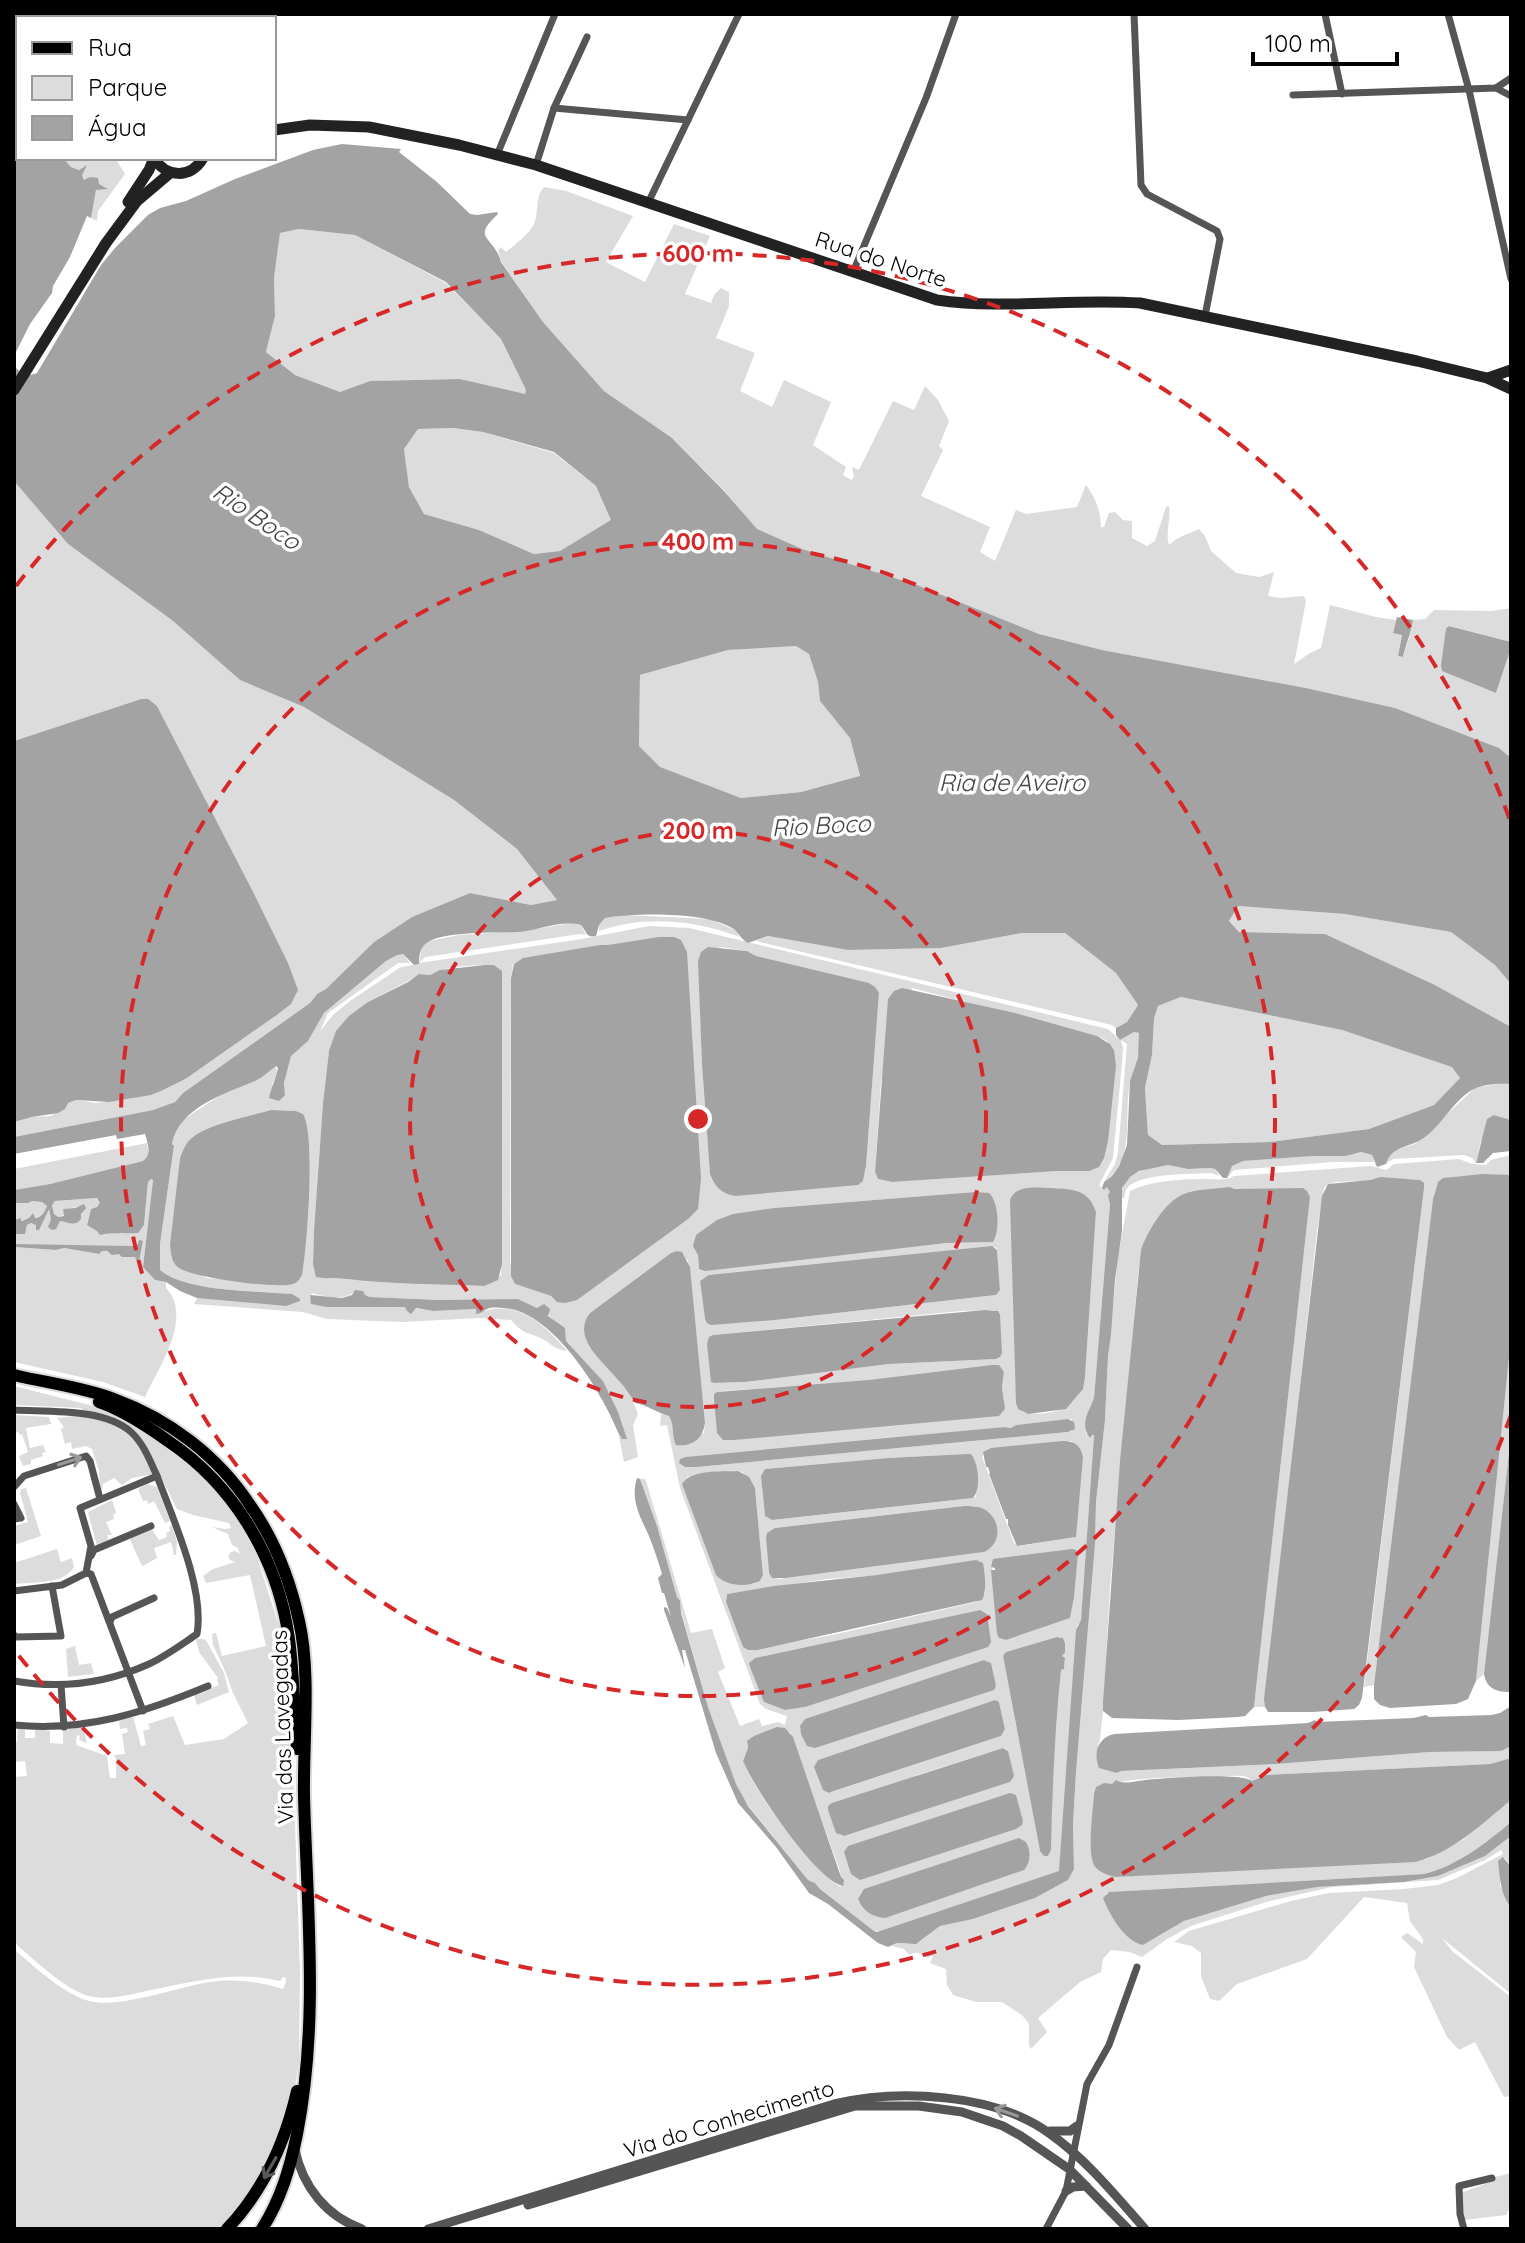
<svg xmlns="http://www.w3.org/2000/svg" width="1525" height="2243" font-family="Quicksand,sans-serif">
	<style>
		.green { fill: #dcdcdc; fill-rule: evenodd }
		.water { fill: #a3a3a3; fill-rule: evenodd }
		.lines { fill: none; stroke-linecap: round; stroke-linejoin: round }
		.primary-casing { stroke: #dbdbdb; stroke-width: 16 }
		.minor { stroke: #555; stroke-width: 7 }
		.tertiary { stroke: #555; stroke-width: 9 }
		.secondary { stroke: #222; stroke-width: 11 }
		.primary { stroke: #000; stroke-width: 12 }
		.oneway { stroke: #999 }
		.oneway2 { stroke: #595959 }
		.ring { fill: none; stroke: #d62828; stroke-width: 4; stroke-dasharray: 14 10 }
		.labels { text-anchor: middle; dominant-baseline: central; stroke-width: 7; stroke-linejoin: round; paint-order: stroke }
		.street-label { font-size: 22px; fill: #000; stroke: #fff }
		.water-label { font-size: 24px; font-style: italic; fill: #444; stroke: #fff }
		.centre { fill: #d62828; stroke: #fff; stroke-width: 4 }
		.ring-label { font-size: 24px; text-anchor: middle; font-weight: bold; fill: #d62828; stroke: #fff; stroke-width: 7; stroke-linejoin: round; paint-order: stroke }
	</style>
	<rect width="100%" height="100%" fill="#fff"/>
	<g class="green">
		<polygon points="14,14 29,14 33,18 18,18 18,115 14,112"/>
		<polygon points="63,158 115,158 125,174 98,211 97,221 91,218 96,190 106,187 85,181 82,175 85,166 79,170 71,167"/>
		<path d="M544 187 566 191 633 216 606 262 645 282 674 224 710 236 685 294 711 303 714 295 721 288 729 292V306L716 338 755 353 740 391 772 407 784 380 831 402 813 445 846 467 843 475 851 480 854 477 852 467 859 470 893 401 914 410 925 386 938 400 949 421 939 446 943 450 921 496 990 527 980 552 995 561 1016 510 1026 514 1077 507 1086 485C1096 499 1100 509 1101 527H1104L1109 513 1115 512 1123 520 1132 521V538L1147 546 1155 541 1166 507 1169 506C1171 521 1165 532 1169 545 1179 536 1186 535 1199 529L1205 536 1211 551 1236 573 1259 577 1274 572 1268 596 1281 598 1304 596 1306 601 1294 664 1310 653 1321 648 1330 605 1376 617 1396 620 1393 632 1402 634 1398 656 1403 657C1407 645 1411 633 1413 620L1425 619 1434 610 1492 611 1511 608V642L1450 626 1446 627 1443 671 1496 693 1511 648V758L1499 748 1395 708 1306 688 1102 650 1039 634 917 585 801 549 756 529 724 490 672 438 604 391 543 322 501 261 498 250 501 247 506 252C515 244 529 235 534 224 539 212 535 197 544 187Z"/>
		<polygon points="299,229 355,235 446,283 501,339 526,390 525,395 460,379 370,381 340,392 295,375 266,352 275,316 274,278 280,233"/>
		<polygon points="453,428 483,432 554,453 596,486 612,520 560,551 534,554 479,530 424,514 409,487 404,449 418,429"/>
		<polygon points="14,481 68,544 173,621 240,680 304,707 454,800 517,849 557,900 531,905 470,893 412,917 374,942 326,989 317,994 310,1003 183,1093 175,1102 153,1110 14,1137 14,1122 32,1117 51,1116 68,1103 76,1100 97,1103 134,1098 187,1078 274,1017 288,963 157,706 141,699 14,741"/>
		<polygon points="796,646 809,654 818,682 820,701 850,738 860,777 801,792 741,798 659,767 639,746 640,675 728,650"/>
		<polygon points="1237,906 1345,914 1451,932 1495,965 1511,984 1511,1027 1435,985 1325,934 1239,932 1229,921"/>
		<path d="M624 915 710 919 737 931 739 937C733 934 728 933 722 931 682 919 639 917 599 931V925L605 918Z"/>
		<path d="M572 923 581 925 586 935 580 934 425 957 419 963 582 939 649 926 689 928 1108 1029 1120 1040 1134 1032 1139 1033C1139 1041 1140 1050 1138 1058 1137 1067 1132 1074 1130 1082 1123 1116 1137 1158 1104 1182L1115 1164 1118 1153 1127 1044 1121 1040 1123 1048 1122 1063 1113 1158 1099 1185 1104 1190 1107 1187 1111 1192 1110 1204 1094 1399 1085 1421 1086 1434 1094 1435 1081 1621 1077 1626 1060 1870 1058 1872 880 1931H874L820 1889 815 1883 808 1880 744 1800 736 1784 708 1707 657 1526 640 1479H645L647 1484 691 1633 712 1629 725 1668 718 1672 740 1726 759 1719 762 1726 778 1722 785 1725 787 1716 766 1709 760 1704 680 1488 667 1425 660 1426 661 1414 669 1416 672 1420 674 1441 704 1433 705 1423 688 1260 671 1253 590 1313C569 1340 609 1366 624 1386 631 1396 634 1404 638 1414L633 1425 638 1457 624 1462 618 1432 622 1439 603 1381 566 1341 565 1328 556 1323 541 1307 537 1308 518 1299 439 1300 370 1297 355 1292C341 1301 327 1297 312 1293L310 1297 312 1304 326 1307H405L433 1311 476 1309V1314C516 1297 543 1323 567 1351 556 1350 553 1345 544 1340 527 1330 527 1338 511 1320L480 1318 402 1322 327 1319 303 1312 194 1304 197 1298 292 1294C259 1291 185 1292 160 1270V1244L174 1147 172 1144 174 1134 181 1121 230 1089 258 1079 276 1066 277 1074 272 1085 285 1095 284 1083 291 1055 308 1041 324 1013 386 961 398 954H403L410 963H398L328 1013 320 1031 334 1014 350 1001 401 967 419 964 422 947 429 941 459 935 523 931ZM600 945H608L557 1302 551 1296 515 1284 510 1261 511 978 513 964ZM720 947 747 951 756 956 879 993 866 1166 863 1181 858 1185 713 1181 710 1173 702 1065 699 962ZM485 965H494L502 971 501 1275 484 1286 324 1278 313 1264 314 1230 323 1103 329 1051 368 1002 421 974 430 975C445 966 467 966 485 965ZM912 988 1096 1036 1106 1040 1114 1050 1089 1171H1058L892 1182 878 1179 875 1172 881 1081ZM271 1110 296 1111 303 1114C316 1134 307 1249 302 1275L254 1283 206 1278 171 1257 180 1158C183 1150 186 1142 193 1137 209 1124 251 1116 271 1110ZM1051 1188C1072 1189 1089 1189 1096 1212L1085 1377C1079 1408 1052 1418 1022 1412ZM975 1192 993 1242 946 1243 699 1269 698 1255 724 1217 774 1208ZM996 1247 997 1250 1000 1290 996 1295 775 1320 705 1319 700 1282ZM995 1310 1000 1357 996 1359 889 1364 745 1382 714 1383 711 1382 713 1335 961 1311ZM1004 1372 1002 1387 1004 1402 734 1440C723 1425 715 1413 714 1394L722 1391ZM1072 1419V1431L1068 1432 697 1467H685L680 1459 1004 1427 1011 1428 1016 1425ZM1062 1441H1072L1076 1537 1020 1546 1014 1543 982 1457 986 1450 991 1449ZM966 1454 976 1497 973 1498 772 1520 765 1516 762 1486 765 1469 888 1458ZM738 1471 742 1472 755 1488 763 1575 760 1581 754 1584H731L687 1477ZM964 1506H975L984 1552 786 1578 778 1579 769 1573 766 1538 775 1528ZM1076 1550 1078 1554 1074 1598 1070 1618 1006 1640 999 1638 997 1634 992 1563ZM984 1568 985 1593 976 1602 832 1635 748 1650 743 1646 726 1602 727 1594 828 1579ZM980 1610 805 1707 785 1710 764 1702 755 1658ZM1057 1637H1061C1068 1643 1064 1649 1061 1656L1065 1659 1064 1669H1061C1056 1729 1050 1790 1051 1850L1048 1856H1044L1040 1851 1003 1656 1006 1652ZM984 1660 991 1663 800 1730 802 1723ZM995 1700 999 1702 1005 1729 1001 1736 829 1793 818 1760ZM790 1732 840 1871 841 1887C810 1870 756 1794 743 1761L748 1748 747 1741ZM1003 1748 1007 1749 1010 1782 844 1836 839 1835 917 1775Z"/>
		<polygon points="1022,933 1065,933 1116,973 1138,1005 1127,1022 1116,1028 1112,1025 756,941 768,936 848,950 941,948"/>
		<polygon points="1181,997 1342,1030 1453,1067 1460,1078 1434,1105 1369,1129 1270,1142 1162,1145 1148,1136 1145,1088 1152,1055 1154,1019 1158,1006"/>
		<polygon points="1503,1083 1511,1084 1511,1120 1494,1115 1480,1144 1476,1163 1472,1158 1464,1155 1393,1159 1386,1164 1390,1155 1394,1150 1415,1144 1475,1088"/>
		<path d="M147 1143C148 1151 150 1156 143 1161L50 1184 14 1190V1169Z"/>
		<polygon points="1361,1152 1372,1155 1374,1162 1333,1162 1234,1170 1227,1178 1232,1165 1243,1161 1314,1156 1346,1156"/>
		<path d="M1511 1155V1175C1498 1176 1447 1174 1440 1181 1435 1185 1435 1194 1433 1199L1374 1685 1364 1687 1424 1188 1414 1179 1336 1182 1328 1184 1324 1188 1317 1231 1265 1707H1254L1310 1197C1227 1188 1154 1164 1138 1275L1110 1587 1103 1711 1100 1740 1098 1745 1112 1771 1117 1773 1121 1771 1276 1764 1430 1752 1492 1751 1501 1750 1511 1746V1758L1490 1764 1267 1775 1252 1781C1250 1779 1249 1778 1247 1777 1238 1774 1224 1777 1214 1777 1181 1778 1143 1776 1112 1784L1116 1877 1427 1859 1464 1839 1511 1800V1822C1486 1843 1457 1866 1424 1874L1109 1892 1105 1894 1143 1945 1184 1921 1266 1896 1316 1887 1404 1882 1438 1876 1485 1856 1511 1836V1875L1510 1866 1505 1858 1500 1859V1886L1511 1906V1994L1442 1938 1452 1951 1511 1997V2096L1504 2097 1475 2042 1459 2050 1447 2037 1414 1967 1416 1952 1401 1937 1407 1933 1423 1944V1939L1410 1921 1407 1903 1364 1897 1307 1959 1237 1984 1219 2001 1210 1999 1201 1976V1953L1192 1946 1174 1942 1189 1931 1291 1901 1329 1893 1404 1889 1438 1885 1457 1878 1503 1854 1501 1850 1485 1860 1438 1880 1332 1887 1266 1902 1191 1926 1167 1939 1142 1957 1130 1952 1111 1950 1103 1959 1101 1972 1080 1982 1038 2018 1047 2032 1031 2049 1029 2046V2024L1022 2015 1002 2002H976L953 1995 947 1985 946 1969 930 1963 933 1956 926 1958C920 1953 916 1951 909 1955L904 1949 892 1946 897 1943 907 1944 919 1942 940 1926 973 1919 1035 1898 1068 1880 1074 1869 1073 1824 1076 1772 1095 1544 1096 1502 1105 1420 1108 1356 1118 1257 1130 1191C1153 1180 1184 1179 1209 1179 1218 1179 1225 1181 1234 1176L1371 1166 1386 1170 1394 1164 1459 1159 1472 1164 1486 1165 1491 1160Z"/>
		<path d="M1168 1165 1188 1169 1210 1168 1215 1169 1219 1176 1211 1173C1192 1174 1142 1173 1128 1187 1125 1191 1125 1194 1124 1199L1121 1196C1123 1171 1148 1168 1168 1165Z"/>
		<path d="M151 1179 153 1180 143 1267 155 1280 166 1282V1288C194 1317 158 1368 145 1397L103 1382 14 1362V1247L56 1250 63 1248 99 1254 102 1251C114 1251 123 1257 136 1257L139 1262 143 1241 134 1246 26 1245 14 1244V1234H25L27 1225 31 1223 36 1224 42 1221 49 1208 51 1209V1220L57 1224 60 1221 79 1222 83 1210 80 1206 63 1210 64 1215 58 1217 54 1214 52 1204 55 1201 98 1198 100 1203 98 1207 91 1209 87 1224 123 1234 144 1225 148 1182Z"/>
		<polygon points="31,1201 42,1202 47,1206 42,1216 14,1222 14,1203 28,1203"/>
		<polygon points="1511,1338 1511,1435 1484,1674 1476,1681"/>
		<path d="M14 1386 93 1406 147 1433 173 1450 195 1470 233 1512 256 1554 281 1632 294 1793 300 1972 299 2063 294 2092 263 2173 221 2229H14V1949C32 1965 65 1995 89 2001 120 2009 177 1987 210 1982 235 1978 259 1982 283 1989L286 1982V1978L283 1977 280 1981C234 1970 196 1981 151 1990 132 1994 108 2001 89 1996 67 1991 36 1961 18 1946L14 1940V1777L27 1776 25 1761 14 1762V1742H17L18 1727 25 1730V1738H35V1728L50 1731V1743L63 1744V1730L83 1727 87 1743 79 1740 80 1736 77 1735 76 1745 107 1756 110 1778H116V1758L113 1755 125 1754 122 1734 128 1732 127 1728 120 1729 119 1720 133 1717 141 1746 146 1745 143 1731 150 1729 148 1724 173 1716 185 1745 224 1739 248 1723 233 1693 225 1671 213 1645 212 1634 216 1633 222 1656 266 1646 250 1575 206 1583 203 1576 213 1569 235 1562 230 1560 228 1556 231 1552 235 1551 240 1554 238 1548 232 1545 228 1534 212 1527 225 1529 231 1528 229 1523 193 1515 177 1509 163 1481 154 1474 132 1478 122 1485 114 1478 103 1484 100 1499 99 1471 92 1449 86 1446 72 1449 71 1442 65 1444 61 1429 64 1427 57 1418 82 1415 81 1408 14 1405Z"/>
		<polygon points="14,1415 49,1417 51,1424 26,1428 30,1448 43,1445 46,1452 42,1453 43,1456 31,1460 31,1464 23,1466 19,1456 28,1452 22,1434 20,1435 18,1432 14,1433"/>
		<polygon points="147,1484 157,1487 170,1521 165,1523 154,1501 148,1504 147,1500 143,1501 138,1489"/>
		<polygon points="26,1488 41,1536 14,1545 14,1526 28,1522 20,1493 21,1489"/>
		<polygon points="112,1500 116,1513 113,1515 114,1519 106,1522 112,1535 107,1535 109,1542 97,1546 88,1512"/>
		<polygon points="172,1525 177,1542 176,1555 174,1555 171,1542 154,1548 157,1558 143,1566 141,1564 129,1537 151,1528 159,1540 167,1537 166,1533 170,1531 169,1527"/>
		<path d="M57 1549 61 1562 72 1558 74 1567C64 1585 32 1582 14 1584V1563Z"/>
		<polygon points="196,1639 204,1639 207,1642 224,1673 229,1692 197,1705 194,1695 219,1685 217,1680 218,1678 199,1652"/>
		<polygon points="75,1646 79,1665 91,1663 94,1674 68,1677 66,1649"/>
		<polygon points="1511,2173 1511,2205 1506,2215 1464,2220 1460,2206 1463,2192 1485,2184 1495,2177"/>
	</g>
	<g class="water">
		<polygon points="14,112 18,115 18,158 63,158 71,167 79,170 87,165 82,175 84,180 90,177 98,178 99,184 108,189 96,190 91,218 87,216 70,257 53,286 52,293 30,324 14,356"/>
		<path d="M342 144 401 149 399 152 437 182 470 214 477 215 497 212 498 214C470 240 494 235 501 262L543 322 604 391 672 438 724 491 757 529 802 549 917 585 1039 634 1102 650 1306 688 1395 708 1499 748 1511 758V984L1495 965 1451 932 1345 914 1238 906 1229 921 1239 932 1325 934 1435 985 1511 1027V1084C1501 1083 1483 1084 1474 1089 1454 1099 1443 1124 1425 1137 1409 1149 1393 1144 1386 1164L1377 1167 1372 1155 1361 1152 1346 1156H1314L1243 1161 1232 1166 1227 1178H1223L1215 1169 1210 1168 1188 1169 1168 1165 1139 1171 1130 1177 1122 1188V1231L1115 1280 1111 1334 1108 1356 1105 1420 1096 1502 1095 1544 1076 1772 1073 1824 1074 1869 1068 1880 1035 1898 973 1919 940 1926 916 1944 897 1943 888 1947 878 1943 828 1904 809 1893 776 1847 738 1803 716 1753 685 1650H682L685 1668 664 1610V1607L667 1608 671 1617 664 1593H662L658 1578 662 1574C658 1561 654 1548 649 1536 640 1516 630 1500 637 1478L640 1479 657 1526 677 1597 680 1601 681 1613 708 1707 736 1784 748 1806 808 1880 815 1883 820 1889 874 1931 877 1932 1059 1871 1076 1630 1081 1620 1094 1435H1092L1090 1438C1079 1424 1089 1412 1094 1398L1110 1204 1108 1195 1110 1192 1107 1187 1104 1190 1102 1188 1104 1182 1112 1176 1119 1166 1127 1145 1130 1081 1138 1058 1139 1033 1134 1032 1120 1040 1116 1035V1028L1127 1022 1138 1005 1116 973 1065 933H1022L941 948 848 950 768 936 748 943C742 940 739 934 735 930 709 911 635 913 605 918L599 925 596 936C586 938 587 932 581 925 561 920 540 930 520 932 497 933 446 931 428 942 420 947 419 955 419 964L414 965 403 954 397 955 386 961 324 1013 308 1041 291 1056 284 1083 285 1095 279 1101 269 1098C271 1088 276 1079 278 1068L276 1066C269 1071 263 1077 255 1081 226 1093 178 1108 172 1144L174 1146 160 1244V1270C185 1292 259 1291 292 1294L300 1299V1301L286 1306 197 1298 180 1291 166 1282 155 1280 143 1267 153 1180 151 1179 148 1182 144 1225 138 1233C125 1234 113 1232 100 1235L97 1231 87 1225 91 1209 97 1207 100 1203 97 1198 55 1201 52 1205 54 1214 58 1217 64 1216 63 1209 75 1208 84 1204 86 1208 81 1214V1219C75 1227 68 1222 60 1221L56 1229 52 1230 48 1227 51 1219 49 1209 39 1230H36V1225L31 1223 27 1225 25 1234H14L15 1220 20 1218 22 1221 29 1218 33 1213 35 1218C43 1217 44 1212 47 1206L42 1202 32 1201 28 1203H14V1190L50 1184 143 1161C152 1155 148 1144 145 1134L117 1139 116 1135 14 1154V1137L153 1110 175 1102 183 1093 310 1003 317 994 326 989 374 942 412 917 470 893 531 905 557 900 517 849 454 800 304 707 240 680 173 621 68 544 14 481V366C21 373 27 377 37 373L101 265 115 248 148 215 160 208 186 201 235 179 313 150ZM299 229 355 235 446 282 501 339 526 390 525 394 460 379 370 381 340 392 295 375 266 352 275 316 274 278 280 233ZM453 428 483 432 554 452 596 486 611 520 560 551 534 554 479 530 424 514 409 487 404 449 418 429ZM796 646 809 654 818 682 820 701 850 738 860 776 801 792 741 798 660 767 639 746 640 675 728 650ZM1181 997 1342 1030 1452 1067 1460 1078 1434 1105 1369 1129 1270 1142 1162 1145 1148 1135 1145 1088 1152 1055 1154 1019 1158 1006Z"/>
		<path d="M1397 617 1413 620C1411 633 1406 644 1403 657L1398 656 1402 635 1393 633Z"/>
		<polygon points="1449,626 1511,642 1511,648 1496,693 1442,671 1441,666 1446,628"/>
		<polygon points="141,699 148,699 157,706 252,890 288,963 298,990 291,1004 274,1017 187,1078 163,1090 151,1095 109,1102 76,1100 68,1103 65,1109 58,1113 32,1117 14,1122 14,741"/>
		<polygon points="659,937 674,937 681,940 687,952 701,1179 698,1209 688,1219 577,1300 565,1303 557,1302 551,1296 515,1284 511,1276 511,978 514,964 523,958 600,945 608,945"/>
		<path d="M708 947 747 951 756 956 869 983 875 987 879 993 866 1166 863 1181 858 1185 735 1196C721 1193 715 1187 710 1174L702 1065 698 961 701 952Z"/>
		<path d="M485 965H494L502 971V1264L498 1280 484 1286C438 1284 392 1284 347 1279 337 1278 325 1279 316 1277L313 1264 314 1230 323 1103 329 1051 336 1031 349 1016 368 1002 408 982 419 974 430 975 440 970Z"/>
		<polygon points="902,988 1015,1013 1097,1036 1110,1044 1114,1050 1116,1066 1108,1141 1104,1158 1099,1167 1089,1171 1058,1171 892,1182 878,1179 875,1172 888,999 894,991"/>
		<path d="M271 1110 296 1111 303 1114C316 1134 307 1249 302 1275 299 1280 298 1282 293 1284 277 1289 194 1278 179 1268 171 1262 171 1254 170 1245L180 1158C183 1150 186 1142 193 1137 209 1124 251 1116 271 1110Z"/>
		<polygon points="1494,1115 1511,1120 1511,1151 1493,1153 1483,1163 1476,1163 1487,1119"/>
		<polygon points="1483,1174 1511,1175 1511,1338 1476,1681 1468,1699 1456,1704 1390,1708 1380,1705 1374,1699 1374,1685 1433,1199 1438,1182 1443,1178"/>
		<polygon points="1380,1177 1420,1180 1424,1183 1424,1188 1362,1698 1359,1705 1354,1709 1313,1712 1268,1712 1265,1707 1264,1699 1322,1196 1328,1184 1371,1180"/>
		<path d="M1229 1187 1235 1189 1303 1188 1307 1191 1310 1197 1254 1707 1245 1716 1238 1717 1179 1720 1112 1718 1103 1711V1702L1120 1461 1141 1250C1147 1232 1165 1201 1184 1194 1197 1189 1215 1189 1229 1187Z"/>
		<path d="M1051 1188C1072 1189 1089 1189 1096 1212L1085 1377 1083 1389 1066 1409 1028 1414 1018 1409 1016 1403 1010 1200C1016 1184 1037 1188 1051 1188Z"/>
		<path d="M975 1192 989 1193C999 1202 1000 1231 993 1242L946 1243 705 1271 699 1269 698 1255 693 1246 696 1235 717 1220 733 1214 774 1208Z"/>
		<polygon points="139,1240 143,1241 139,1262 137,1262 135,1257 122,1257 119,1254 112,1255 107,1251 102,1251 99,1254 64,1248 56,1250 14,1247 14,1244 134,1246 138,1244"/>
		<polygon points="992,1246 997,1250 1000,1290 996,1295 775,1320 711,1325 707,1323 705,1319 700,1281 709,1275"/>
		<path d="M677 1251 682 1252 690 1267 705 1423C703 1439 692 1447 676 1445 671 1436 675 1425 669 1416 657 1413 648 1405 635 1403 630 1396 626 1388 620 1382 605 1363 570 1338 590 1313L671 1253Z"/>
		<path d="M355 1290 363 1291 365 1295 370 1297 439 1300 518 1299 537 1308 544 1304 550 1309 548 1316 565 1328 566 1341 603 1381 618 1412 627 1439H622L618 1432C601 1391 557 1319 511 1309 505 1308 493 1306 487 1309 483 1311 480 1314 476 1314V1309L433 1311 416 1308 411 1314 407 1311 405 1307H326L311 1304 310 1295 342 1298 352 1295Z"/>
		<polygon points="985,1310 998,1311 1000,1315 1002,1353 1000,1357 996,1359 889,1364 745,1382 714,1383 711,1382 707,1344 709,1337 713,1335"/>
		<polygon points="992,1365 999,1365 1004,1372 1002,1387 1005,1409 999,1416 734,1440 723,1440 717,1433 714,1399 714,1394 717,1392 869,1380"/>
		<polygon points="1068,1419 1074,1422 1075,1429 1068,1432 697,1467 685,1467 679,1463 680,1459 686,1457 1004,1427 1011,1428 1016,1425"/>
		<path d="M1511 1435V1692C1497 1693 1486 1688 1484 1674Z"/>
		<path d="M1062 1441C1074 1441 1080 1444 1083 1457L1076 1537 1017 1546 1008 1525V1519H1006L989 1474 990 1473 988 1467H986L983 1452 991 1448Z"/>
		<path d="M966 1454H971C979 1464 981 1489 973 1498L772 1520 765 1516 761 1476 765 1469 888 1458Z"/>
		<path d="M738 1471 749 1477 755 1488 763 1575 760 1581C747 1587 727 1587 716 1575L682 1484C691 1469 722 1472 738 1471Z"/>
		<path d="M964 1506C971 1506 977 1506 984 1509 1001 1519 1003 1543 984 1552L786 1578H772L769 1573 766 1538 767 1533 775 1528Z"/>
		<polygon points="1072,1549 1076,1550 1078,1554 1074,1598 1070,1618 1006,1640 999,1638 997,1634 991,1570 995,1570 995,1568 991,1567 993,1559"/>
		<path d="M976 1560 983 1563C985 1574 987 1591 982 1600L757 1650H748L743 1647 726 1602 727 1594 774 1586 877 1575Z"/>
		<polygon points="980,1610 987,1614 991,1642 988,1647 805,1707 785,1710 764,1702 750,1667 749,1663 755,1658"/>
		<path d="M1057 1637 1063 1638 1065 1643V1652L1062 1656 1065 1658 1064 1669 1061 1670C1055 1731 1052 1790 1051 1850L1048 1856H1044L1040 1851 1003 1656 1006 1652Z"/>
		<polygon points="984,1660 991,1663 996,1686 994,1690 815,1748 807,1746 801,1734 800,1726 805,1719"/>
		<polygon points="995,1700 999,1702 1005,1729 1001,1736 834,1791 829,1793 823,1790 814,1767 818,1760"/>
		<path d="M1511 1706V1746L1501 1751 1430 1752 1276 1764 1121 1771 1117 1773 1099 1768C1093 1752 1098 1738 1114 1734L1308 1723 1315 1720 1317 1722 1413 1718 1426 1715 1429 1717 1492 1715 1500 1713Z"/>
		<path d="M777 1727 785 1728 793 1737 841 1877 844 1880 843 1886C816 1881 754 1788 743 1761L748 1748 747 1741 754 1736Z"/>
		<polygon points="1003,1748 1008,1751 1014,1776 1010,1782 844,1836 836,1833 828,1810 828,1806 832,1803"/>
		<path d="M1511 1758V1800C1482 1824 1452 1853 1415 1862L1116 1877C1108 1875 1099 1873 1094 1865 1087 1851 1093 1811 1094 1794L1096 1787 1104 1783 1112 1784 1116 1780C1123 1785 1135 1781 1145 1780 1165 1778 1239 1772 1252 1781L1267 1775 1490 1764Z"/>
		<polygon points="1010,1793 1016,1795 1023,1821 1022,1825 1016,1829 860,1880 851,1874 844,1852 848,1846"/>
		<path d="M1511 1822V1836L1485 1856 1438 1876 1404 1882 1317 1887 1266 1896 1184 1921 1143 1945C1124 1941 1110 1915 1103 1898L1109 1892 1424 1874C1457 1866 1486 1843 1511 1822Z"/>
		<path d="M1019 1838 1026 1842C1031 1851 1031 1862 1024 1870L885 1918C872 1917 863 1911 858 1899L864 1889Z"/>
		<path d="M1503 1857 1510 1866V1906C1500 1893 1500 1877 1498 1861Z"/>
	</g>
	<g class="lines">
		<defs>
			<g id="primary">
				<path d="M14 1375C47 1383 82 1387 114 1399 169 1419 218 1456 250 1505 274 1539 290 1580 299 1621 311 1672 303 1742 304 1796 307 1909 319 2022 297 2134 290 2168 281 2199 262 2229"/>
				<path d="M99 1402C123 1410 147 1426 168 1441 235 1486 278 1559 289 1639 294 1675 294 1712 297 1749"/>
				<path d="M227 2229C264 2190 285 2143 297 2091"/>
			</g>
		</defs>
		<use href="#primary" class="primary-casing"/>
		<g class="minor">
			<polyline points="78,14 87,18"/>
			<polyline points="1134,14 1141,185 1147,194 1217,231 1220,239 1205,316"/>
			<polyline points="1325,14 1342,94"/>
			<polyline points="1448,14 1469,90 1511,279"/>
			<polyline points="1496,88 1511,96"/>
			<polyline points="1293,95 1496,88 1511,78"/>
			<polyline points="554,108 587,37"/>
			<polyline points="497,155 555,14"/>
			<polyline points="536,165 554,108 688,120"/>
			<polyline points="648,203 739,14"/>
			<polyline points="853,272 926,98 956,14"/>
			<path d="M14 1410C49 1412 104 1408 131 1432 144 1444 150 1461 157 1476"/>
			<polyline points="14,1487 24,1476 86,1456 90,1461 100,1499"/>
			<polyline points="14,1504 21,1518 14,1519"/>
			<polyline points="91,1556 94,1550 151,1526"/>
			<polyline points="86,1573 91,1574 143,1711"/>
			<path d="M14 1591 62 1585 86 1573 91 1546 80 1508 157 1476C173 1519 205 1589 197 1634 182 1644 166 1656 149 1664 107 1683 60 1689 14 1681"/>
			<polyline points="110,1622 112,1617 154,1598"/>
			<polyline points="14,1635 16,1637 61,1636 52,1586"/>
			<polyline points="61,1685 64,1727"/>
			<path d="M14 1725C85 1732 143 1713 208 1686"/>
			<polyline points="1046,2229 1066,2191 1087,2084 1109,2045 1137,1967"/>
			<polyline points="1464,2229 1460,2214 1459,2186 1492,2178"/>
		</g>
		<g class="tertiary">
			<polyline points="61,14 65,18"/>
			<polyline points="223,18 224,14"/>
			<polyline points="1050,2131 1070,2131 1077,2126"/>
			<path d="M295 2150C303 2187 326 2216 362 2229"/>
			<polyline points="1066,2191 1073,2187 1086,2186"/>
			<polyline points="528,2205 855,2106 919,2106 962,2112 1003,2126 1021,2136 1069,2169 1128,2229"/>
			<path d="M428 2229 834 2104C898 2089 994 2093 1049 2133 1086 2159 1115 2195 1145 2229"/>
		</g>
		<g class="secondary">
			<path d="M274 130 310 125 369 127 459 145 536 165 937 300C1004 310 1072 298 1140 303L1417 361 1487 378 1511 389"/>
			<path d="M154 158C166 178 191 179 203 158"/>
			<polyline points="128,202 149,170 154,158"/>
			<polyline points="1488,378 1511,370"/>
			<polyline points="14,390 106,243 137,201 170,173"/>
		</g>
		<use href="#primary" class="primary"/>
	</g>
	<defs><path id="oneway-shaft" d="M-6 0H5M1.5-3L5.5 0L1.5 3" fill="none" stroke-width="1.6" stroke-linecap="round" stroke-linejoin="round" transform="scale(2)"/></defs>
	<g class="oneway">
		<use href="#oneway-shaft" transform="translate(70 1461) rotate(-18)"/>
		<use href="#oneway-shaft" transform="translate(1006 2112) rotate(-161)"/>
	</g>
	<use class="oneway2" href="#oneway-shaft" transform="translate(270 2168) rotate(120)"/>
	<g class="ring">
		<circle cx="698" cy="1119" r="288"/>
		<circle cx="698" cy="1119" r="577"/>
		<path d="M1511 1415A865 865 0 0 1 16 1652M16 586A865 865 0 0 1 1511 823"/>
	</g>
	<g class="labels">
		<g class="street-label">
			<text transform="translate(881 259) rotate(18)">Rua do Norte</text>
			<text transform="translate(282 1727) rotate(-92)">Via das Lavegadas</text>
			<text transform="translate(729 2119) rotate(-17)">Via do Conhecimento</text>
		</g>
		<g class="water-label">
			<text transform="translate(257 516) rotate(34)">Rio Boco</text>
			<text x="1012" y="782">Ria de Aveiro</text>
			<text transform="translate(821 825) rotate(-3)">Rio Boco</text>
		</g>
	</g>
	<circle cx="698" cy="1119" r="12" class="centre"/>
	<g class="ring-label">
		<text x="698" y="262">600 m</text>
		<text x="698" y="550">400 m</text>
		<text x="698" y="839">200 m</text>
	</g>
	<rect width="1525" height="2243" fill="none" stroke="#000000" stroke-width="32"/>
	<rect x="16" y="16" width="260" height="144" fill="#ffffff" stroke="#999999" stroke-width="2"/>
	<rect x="32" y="42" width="40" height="12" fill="#000000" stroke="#999999" stroke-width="2"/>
	<text x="88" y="56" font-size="24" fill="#000000">Rua</text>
	<rect x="32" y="76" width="40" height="24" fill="#dcdcdc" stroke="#999999" stroke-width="2"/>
	<text x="88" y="96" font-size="24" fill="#000000">Parque</text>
	<rect x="32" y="116" width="40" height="24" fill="#a3a3a3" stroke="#999999" stroke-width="2"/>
	<text x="88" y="136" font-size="24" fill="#000000">Água</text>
	<path d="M1253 52v12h144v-12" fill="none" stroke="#000000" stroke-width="4"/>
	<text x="1265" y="52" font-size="24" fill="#000000" stroke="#ffffff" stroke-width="6" paint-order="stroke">100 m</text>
</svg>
